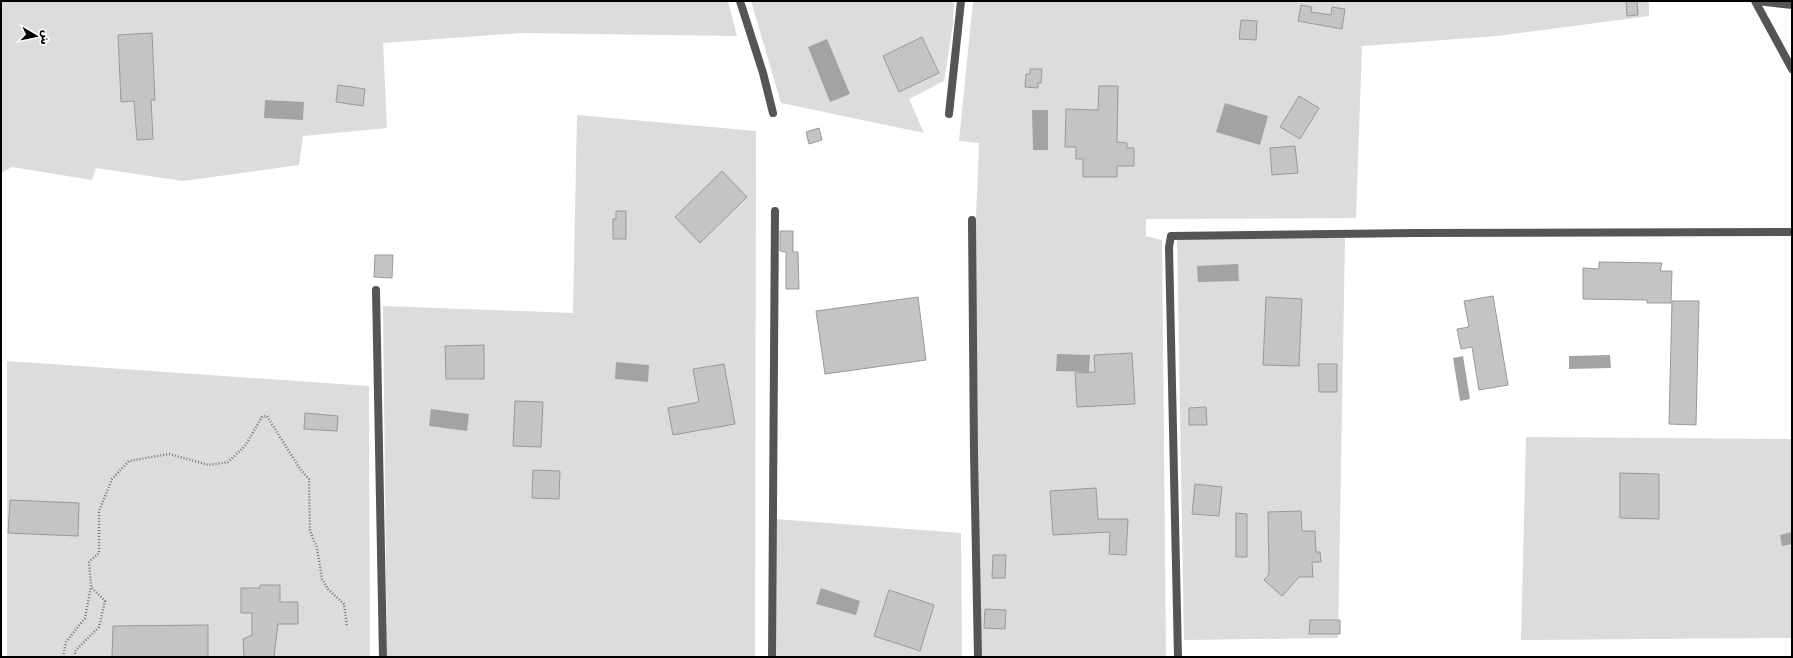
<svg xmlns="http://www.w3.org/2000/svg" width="1793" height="658" font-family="'DejaVu Sans','Noto Sans Arabic',sans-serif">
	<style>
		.green { fill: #dcdcdc }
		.water { fill: #a3a3a3 }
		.building { fill: #c4c4c4; stroke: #999 }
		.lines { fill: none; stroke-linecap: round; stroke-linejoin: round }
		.path { stroke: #777; stroke-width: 2.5; stroke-dasharray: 1 2; stroke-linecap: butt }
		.street { stroke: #555; stroke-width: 8 }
	</style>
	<rect width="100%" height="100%" fill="#fff"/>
	<g class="green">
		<polygon points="1,1 728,1 737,36 522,33 383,43 387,128 303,136 299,165 183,181 96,168 92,180 12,167 1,173"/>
		<polygon points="751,1 954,1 953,24 944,81 909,99 924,133 781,103"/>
		<polygon points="973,1 1649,1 1649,16 1497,36 1362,46 1356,218 1146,219 1146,236 1162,240 1166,657 981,657 974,442 975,244 979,143 959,141"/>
		<polygon points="577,115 756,131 755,657 387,657 383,306 573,313"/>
		<polygon points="1177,237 1345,238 1338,638 1184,640"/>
		<polygon points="7,361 369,386 370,657 7,657"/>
		<polygon points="1526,437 1792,439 1792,638 1521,640"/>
		<polygon points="775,519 961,533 962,657 775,657"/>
	</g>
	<g class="water">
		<polygon points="827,39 850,94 830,102 808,47"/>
		<polygon points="265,100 304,102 303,120 264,118"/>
		<polygon points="1225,103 1268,116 1260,145 1216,132"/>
		<polygon points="1032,110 1048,110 1048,150 1033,150"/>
		<polygon points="1238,264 1239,281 1198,282 1197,266"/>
		<polygon points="1057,354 1090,355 1089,372 1056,371"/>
		<polygon points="1610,355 1611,368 1569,369 1569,356"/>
		<polygon points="1463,356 1470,399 1460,401 1453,358"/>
		<polygon points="616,362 649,365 648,382 615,379"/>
		<polygon points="431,409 469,414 467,431 429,426"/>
		<polygon points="1792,532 1792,544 1782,546 1780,535"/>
		<polygon points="821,588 860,601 856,615 816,604"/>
	</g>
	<g class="building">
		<polygon points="1626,1 1637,1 1638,15 1627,16"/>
		<polygon points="1301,5 1312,7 1311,12 1331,15 1332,7 1345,9 1342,29 1298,21"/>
		<polygon points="1241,20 1257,21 1256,40 1239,39"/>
		<polygon points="152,33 155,100 151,100 153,139 137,140 134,101 121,102 118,35"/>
		<polygon points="922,37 939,73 899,92 883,56"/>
		<polygon points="1030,69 1042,69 1041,83 1038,83 1038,88 1025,87 1026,74 1030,74"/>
		<polygon points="338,85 365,89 363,106 336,102"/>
		<polygon points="1099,86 1118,86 1117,142 1127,143 1127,148 1134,148 1134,166 1117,166 1117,177 1083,177 1083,159 1076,159 1076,147 1065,147 1066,109 1098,110"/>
		<polygon points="1299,96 1319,108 1300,139 1280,127"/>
		<polygon points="819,128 822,140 809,144 806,132"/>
		<polygon points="1295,146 1298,173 1272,175 1270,148"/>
		<polygon points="722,171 747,197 700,243 675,217"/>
		<polygon points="616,211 626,211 626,239 613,239 613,219 616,219"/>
		<polygon points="780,231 793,231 793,252 798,252 799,289 786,289 786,252 780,251"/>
		<polygon points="375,255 393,255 392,278 374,277"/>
		<polygon points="1599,262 1662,263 1660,271 1672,271 1671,303 1647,303 1647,300 1583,299 1583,268 1599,269"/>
		<polygon points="1493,296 1508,385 1479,390 1472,347 1461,349 1457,329 1469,327 1464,301"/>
		<polygon points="918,297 926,360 825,374 816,311"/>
		<polygon points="1266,297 1302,299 1299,366 1263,365"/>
		<polygon points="1672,301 1699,301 1696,425 1669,424"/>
		<polygon points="484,345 484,379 446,379 445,346"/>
		<polygon points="1132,353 1135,404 1077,407 1075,373 1095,372 1094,355"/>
		<polygon points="724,364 735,424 673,435 668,408 699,402 693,369"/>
		<polygon points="1318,364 1337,364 1337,392 1319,392"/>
		<polygon points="515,401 543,402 541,447 513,446"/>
		<polygon points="1206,407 1207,425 1189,425 1189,408"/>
		<polygon points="305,413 338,416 337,431 304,429"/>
		<polygon points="533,470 560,471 559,499 532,498"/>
		<polygon points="1620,473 1659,474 1659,519 1620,518"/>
		<polygon points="1195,484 1222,487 1219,516 1192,514"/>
		<polygon points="1096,488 1098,519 1128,519 1126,555 1109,554 1110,532 1053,535 1050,491"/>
		<polygon points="10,500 79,503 78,536 8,533"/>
		<polygon points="1301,511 1302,531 1315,531 1316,552 1320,552 1321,562 1312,562 1313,577 1299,577 1282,596 1264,580 1269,574 1268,512"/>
		<polygon points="1236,513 1247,514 1247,557 1236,557"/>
		<polygon points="993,555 1006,555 1005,578 992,578"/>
		<polygon points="260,585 280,585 280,602 298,602 298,624 278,624 274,657 244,657 243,639 252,635 252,613 241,613 241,588 260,588"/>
		<polygon points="889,590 934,605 920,651 874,636"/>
		<polygon points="985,609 1006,610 1005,629 984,628"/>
		<polygon points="1310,620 1340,620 1340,634 1309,634"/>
		<polygon points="208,625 208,657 112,657 113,626"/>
	</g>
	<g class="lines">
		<g class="path">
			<polyline points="63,657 66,642 85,618 91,586 89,562 99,553 99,511 112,479 129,461 169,454 209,465 228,462 245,446 262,417 267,416 300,469 309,479 310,531 317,548 322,579 328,589 344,604 347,627"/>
			<polyline points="75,657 75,651 99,627 105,601 91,587"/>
		</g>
		<g class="street">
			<polyline points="740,1 763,73 773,113"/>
			<polyline points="1755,1 1792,69"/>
			<polyline points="1757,1 1792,5"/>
			<polyline points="949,114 961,1"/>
			<polyline points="972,220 974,453 978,657"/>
			<polyline points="376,290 383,657"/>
			<polyline points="772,657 775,211"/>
			<polyline points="1178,657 1169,247 1171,236 1415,233 1792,232"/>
		</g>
	</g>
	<rect width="1793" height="658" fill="none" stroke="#000000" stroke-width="4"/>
	<g transform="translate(36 36) rotate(99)" stroke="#ffffff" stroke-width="3" paint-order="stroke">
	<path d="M0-3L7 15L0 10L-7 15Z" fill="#000000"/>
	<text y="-6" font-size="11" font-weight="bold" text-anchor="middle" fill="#000000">ش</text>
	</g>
</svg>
